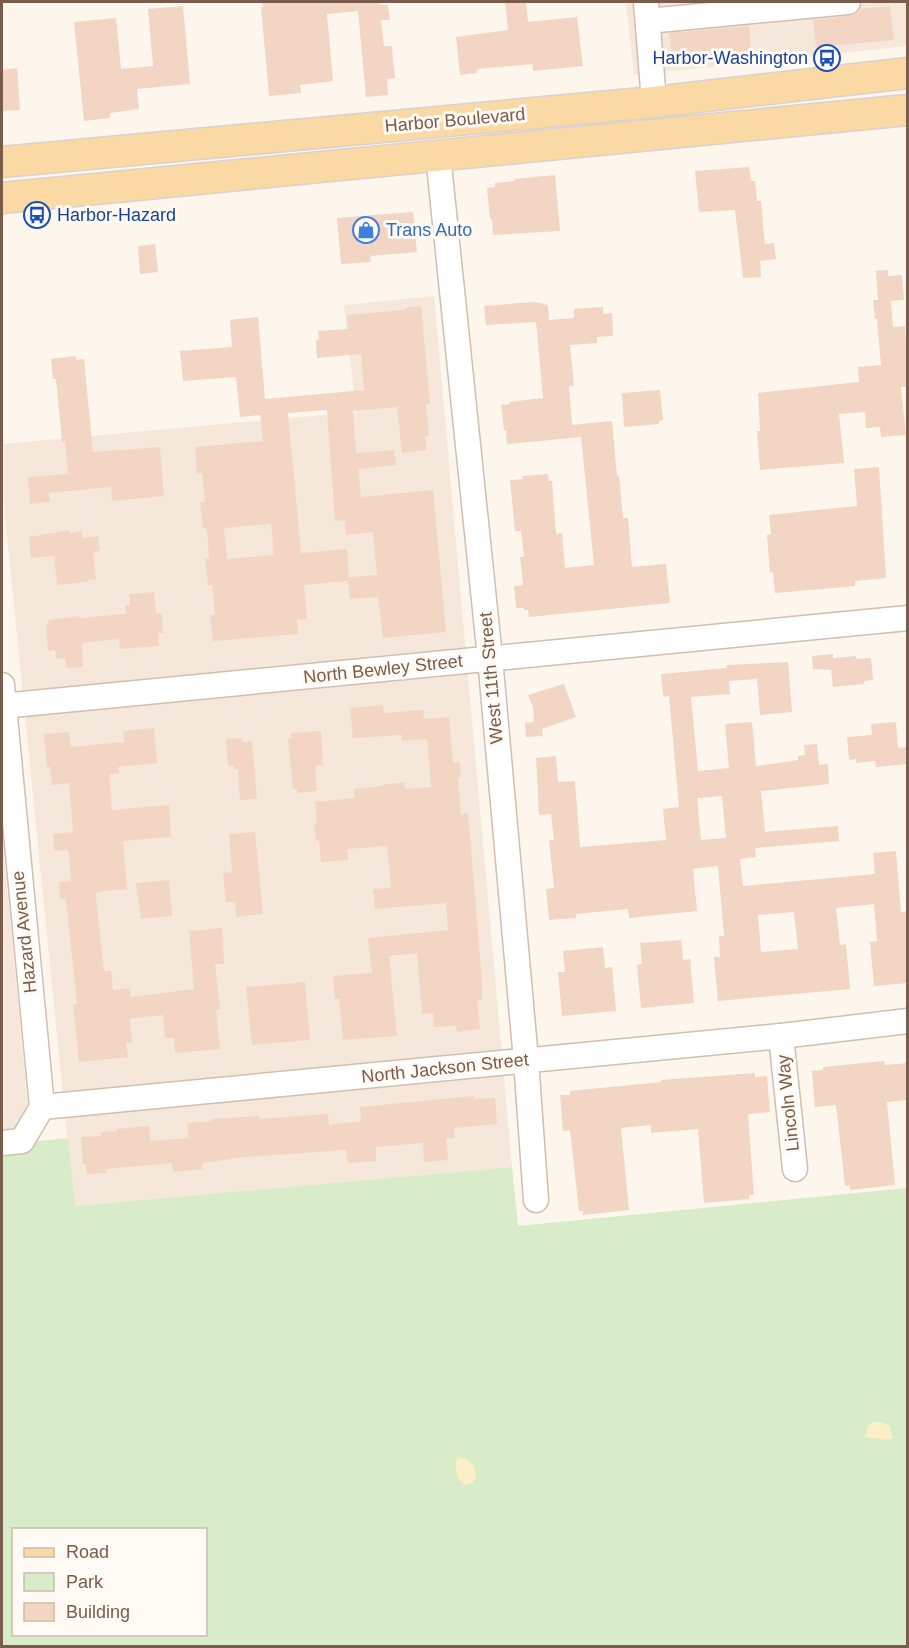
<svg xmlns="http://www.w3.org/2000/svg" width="909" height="1648" font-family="Arial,sans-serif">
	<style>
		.residential { fill: #f5e8da }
		.green { fill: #d8ecc9; fill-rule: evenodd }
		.sand { fill: #fcefc7 }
		.building { fill: #f3d5c3; fill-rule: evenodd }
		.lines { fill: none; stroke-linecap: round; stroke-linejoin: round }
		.minor-casing { stroke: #d1beb0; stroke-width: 27 }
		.major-casing { stroke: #dad1cd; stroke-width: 33 }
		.minor { stroke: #fff; stroke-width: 24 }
		.major { stroke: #fbd9a5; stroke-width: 30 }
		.labels { text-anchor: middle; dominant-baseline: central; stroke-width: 6; stroke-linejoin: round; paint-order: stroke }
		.transit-label { font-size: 18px; fill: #164399; stroke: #fffaf3; text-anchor: end }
		.street-label { font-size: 18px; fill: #7a5c4d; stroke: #fffaf3 }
		.shop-label { font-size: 18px; fill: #366cbe; stroke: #fffaf3; text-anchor: start }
	</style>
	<rect width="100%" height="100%" fill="#fdf6ec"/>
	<g class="residential">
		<polygon points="626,2 907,2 907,46 634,75"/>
		<polygon points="434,296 512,1167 74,1206 2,486 2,444 356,412 344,305"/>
		<polygon points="2,834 28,1110 24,1121 12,1132 2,1133"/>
	</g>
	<path class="green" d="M68 1138 75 1206 512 1167 518 1226 907 1188V1646H2V1145ZM14 1530H206V1634H14Z"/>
	<g class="sand">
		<polygon points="875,1422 880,1422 890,1426 893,1438 887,1440 865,1437 868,1426"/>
		<path d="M458 1458C470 1458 476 1466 476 1477L472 1483 465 1485C456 1479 453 1465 458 1458Z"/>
	</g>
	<g class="building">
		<polygon points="262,2 379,2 380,5 388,5 390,20 381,20 384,46 392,46 393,60 395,78 387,79 388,95 366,97 358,11 327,14 333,81 300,85 301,93 269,96 261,7 263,7"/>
		<polygon points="505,2 526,2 528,22 577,17 583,66 533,71 532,64 477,69 477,73 460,75 456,37 508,30"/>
		<polygon points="183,6 190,84 137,89 139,109 110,113 110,118 84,121 74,22 116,18 121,69 153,66 148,9"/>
		<polygon points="890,6 894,40 816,47 813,20 849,16 856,14 860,9"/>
		<polygon points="749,26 751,53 673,61 669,33"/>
		<polygon points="17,68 20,110 2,111 2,70"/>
		<polygon points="749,167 751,181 755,181 757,201 761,201 765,244 774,243 776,259 760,261 761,277 743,278 735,210 699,212 695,171"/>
		<polygon points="555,175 560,231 493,235 492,219 490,219 487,188 495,187 495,183 514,181 514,179"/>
		<polygon points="413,212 417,252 370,256 371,262 341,264 337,218"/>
		<polygon points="155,244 158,272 140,274 138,246"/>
		<polygon points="888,270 888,276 902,275 904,300 891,301 893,327 905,326 908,387 901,387 906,435 881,437 880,427 866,428 865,412 839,414 844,463 760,470 757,431 760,431 758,393 859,382 858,367 881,365 877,319 875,319 873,300 878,300 876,271"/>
		<polygon points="534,302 548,305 549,320 574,318 574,309 603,307 603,314 612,313 613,336 597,337 597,343 570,345 574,386 569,386 572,425 612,421 617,476 619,475 623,518 628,518 632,567 666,564 670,603 529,617 528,610 524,610 524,608 516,608 514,586 523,585 520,557 524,557 521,531 515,531 510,480 523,479 522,476 548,474 549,481 552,481 556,534 562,533 565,568 594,565 581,437 507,444 506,430 504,430 501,405 510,404 509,402 543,398 536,322 486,325 484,306"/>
		<path d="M421 306 430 404H426L429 436H425L427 450 402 453 397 407 353 411 356 453 394 450 396 465 358 469 361 497 433 490 446 632 383 638 378 597 350 599 348 581 304 585 307 619 297 620 298 634 213 641 210 615H215L212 585H208L205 559 209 558 207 529 203 528 200 502H205L202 473 197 474 195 447 263 441 260 415 240 417 236 377 183 381 180 351 232 347 230 320 258 317 265 399 364 390 361 354 317 358 316 340 319 339 318 331 348 329 347 315 404 310 408 307ZM327 410 335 521 345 520 346 535 373 532 377 575 349 577 347 549 301 553 288 413ZM271 524 274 555 227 559 224 528Z"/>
		<polygon points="76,356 76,360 84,359 93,452 160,447 164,496 112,501 111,487 49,493 50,502 30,504 28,477 68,474 65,441 62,442 56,379 53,379 51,359"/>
		<polygon points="660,390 663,420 659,421 659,424 624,427 622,393"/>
		<polygon points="879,467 886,578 855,581 855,586 775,593 773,572 770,573 767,535 771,534 769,515 857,506 854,469"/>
		<polygon points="69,530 70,533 82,531 83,538 98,536 100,551 93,552 96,579 87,580 88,582 57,585 54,556 31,558 29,537"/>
		<polygon points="154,592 156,613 162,613 163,633 158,633 159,646 120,649 119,639 82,643 83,667 66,668 65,658 56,659 55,650 48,651 46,625 49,625 48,620 80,616 80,618 126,614 125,605 130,605 129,594"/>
		<polygon points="833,654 833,658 856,656 856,659 871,658 873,680 864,681 864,684 833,687 831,670 813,669 812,656"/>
		<path d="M788 662 792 712 760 715 757 679 729 681 730 694 691 697 698 771 729 768 725 724 752 722 756 766 798 760V756L805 755 804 745 817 744 819 765 828 764 829 784 761 791 765 832 838 826 839 841 755 848 756 857 740 859 743 886 875 874 873 853 896 851 901 912 908 911V983L874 986 870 942 877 941 874 904 836 908 840 945 846 944 850 989 718 1001 714 957H720L719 936H724L718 866 693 869 697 911 629 918 628 909 576 914V918L549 920 546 889 554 888 549 840H554L551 814 539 815 536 758 556 756 558 782 575 781 580 847 666 840 663 809 679 807 669 696 664 697 663 694 661 674 727 668 726 665ZM722 796 726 838 701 840 697 798ZM794 912 798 949 761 952 758 915Z"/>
		<polygon points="564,684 576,717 542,729 543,736 526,737 525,723 534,722 533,707 528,695"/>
		<polygon points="383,705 384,713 423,710 424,719 449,717 453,763 460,762 461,777 458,777 461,814 468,813 471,848 482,982 482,1000 477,1000 480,1029 457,1032 456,1026 434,1027 433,1013 422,1014 417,953 389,956 397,1036 343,1040 339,999 335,999 333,976 372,973 368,938 448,930 446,903 375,909 373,889 391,888 387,846 347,849 348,860 321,862 319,840 316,841 314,824 317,824 315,802 355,798 354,789 382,786 382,785 404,782 405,789 431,787 427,739 402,741 402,735 353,738 350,708"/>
		<polygon points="896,722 898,748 908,747 908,764 876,767 875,761 856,763 856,759 849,760 847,737 872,735 871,724"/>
		<polygon points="154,728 157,763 118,767 119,773 109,774 112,810 169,805 171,837 123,841 127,889 97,892 96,896 104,971 111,971 113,990 130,988 131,997 194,989 189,931 222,928 224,964 215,964 220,1010 216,1010 220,1049 175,1053 174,1038 165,1038 163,1015 134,1018 130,1019 132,1042 126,1043 128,1057 79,1062 73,1004 77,1004 66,899 60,899 59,882 71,881 69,854 68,850 54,851 53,834 73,832 69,783 52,785 50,767 47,767 44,734 69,732 71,747 124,742 123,731"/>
		<polygon points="321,731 323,765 315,766 317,791 297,793 297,789 293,789 288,739 291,739 291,733"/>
		<polygon points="242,738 242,742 252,741 257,799 240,800 238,769 234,770 234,765 228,766 226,739"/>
		<polygon points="255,832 263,914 236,917 235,902 226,902 223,873 232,872 229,834"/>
		<polygon points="169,880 172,916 141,919 136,883"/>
		<polygon points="681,940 683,960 690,959 694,1003 641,1008 637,965 642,964 640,943"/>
		<polygon points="603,947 605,968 612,967 616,1011 562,1016 558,972 565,972 563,951"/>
		<polygon points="305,982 310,1040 252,1045 246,987"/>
		<polygon points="884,1061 885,1065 908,1063 908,1100 887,1102 895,1185 850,1190 849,1185 845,1186 836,1105 815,1107 812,1071 823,1070 823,1067"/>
		<polygon points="755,1073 755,1077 767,1076 770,1112 748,1114 754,1195 749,1195 749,1199 704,1203 698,1129 651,1133 651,1125 621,1128 629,1210 583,1215 583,1211 579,1211 570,1130 563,1131 560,1095 570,1095 570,1091 661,1082 661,1080"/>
		<polygon points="474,1096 474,1099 495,1098 497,1124 454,1128 455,1138 446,1139 448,1160 424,1162 423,1143 376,1147 376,1161 348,1163 346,1150 245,1157 202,1163 203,1169 173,1172 172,1163 106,1169 106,1173 87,1174 86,1164 83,1164 81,1137 101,1136 101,1132 117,1131 117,1129 149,1126 150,1141 189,1138 187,1123 211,1121 210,1119 259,1116 259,1119 328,1114 329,1125 361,1121 360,1107"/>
	</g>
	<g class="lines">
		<defs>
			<g id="minor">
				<polyline points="646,2 654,102"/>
				<polyline points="648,21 848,2"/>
				<polyline points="438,155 490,658 526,1060 536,1200"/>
				<polyline points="2,685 42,1107"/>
				<polyline points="2,706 908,618"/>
				<polyline points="781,1036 795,1169"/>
				<polyline points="2,1143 22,1141 42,1107 781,1036 908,1021"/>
			</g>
			<g id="major">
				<polyline points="2,162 654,102 908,73"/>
				<polyline points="2,198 908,110"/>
			</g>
		</defs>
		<use href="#minor" class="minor-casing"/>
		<use href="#major" class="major-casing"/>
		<use href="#minor" class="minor"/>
		<use href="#major" class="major"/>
	</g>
	<defs>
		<symbol id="bus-ring" viewBox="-11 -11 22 22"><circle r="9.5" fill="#fffaf3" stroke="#1a4fb4" stroke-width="1.5"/><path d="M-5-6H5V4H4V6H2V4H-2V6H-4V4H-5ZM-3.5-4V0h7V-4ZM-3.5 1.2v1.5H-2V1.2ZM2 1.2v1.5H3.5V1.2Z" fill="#1a4fb4"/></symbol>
		<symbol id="shop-ring" viewBox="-11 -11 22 22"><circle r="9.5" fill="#fffaf3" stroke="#3f7fe0" stroke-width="1.5"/><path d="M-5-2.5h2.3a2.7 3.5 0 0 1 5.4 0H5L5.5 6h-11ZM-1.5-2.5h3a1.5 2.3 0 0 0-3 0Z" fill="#3f7fe0"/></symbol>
	</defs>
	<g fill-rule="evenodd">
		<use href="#bus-ring" x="812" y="43" width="30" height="30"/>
		<use href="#bus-ring" x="22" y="200" width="30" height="30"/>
		<use href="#shop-ring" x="351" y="215" width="30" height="30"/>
	</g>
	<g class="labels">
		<g class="transit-label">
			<text x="808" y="58">Harbor-Washington</text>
			<text x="57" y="215" text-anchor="start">Harbor-Hazard</text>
		</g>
		<g class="street-label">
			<text transform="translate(455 120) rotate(-5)">Harbor Boulevard</text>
			<text transform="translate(383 669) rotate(-6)">North Bewley Street</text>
			<text transform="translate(491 678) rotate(-95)">West 11th Street</text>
			<text transform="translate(24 932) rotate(-96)">Hazard Avenue</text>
			<text transform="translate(445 1068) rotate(-6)">North Jackson Street</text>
			<text transform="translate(788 1103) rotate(-96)">Lincoln Way</text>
		</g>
		<g class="shop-label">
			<text x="386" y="230">Trans Auto</text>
		</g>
	</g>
	<rect width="909" height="1648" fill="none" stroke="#7a5c4d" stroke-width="6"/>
	<rect x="12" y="1528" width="195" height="108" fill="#fffaf3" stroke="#cabbb1" stroke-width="1.5"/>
	<rect x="24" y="1548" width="30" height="9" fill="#fbd9a5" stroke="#cabbb1" stroke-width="1.5"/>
	<text x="66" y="1558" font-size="18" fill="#7a5c4d">Road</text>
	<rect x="24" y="1573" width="30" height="18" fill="#d8ecc9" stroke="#cabbb1" stroke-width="1.5"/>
	<text x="66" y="1588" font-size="18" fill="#7a5c4d">Park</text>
	<rect x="24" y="1603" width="30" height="18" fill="#f3d5c3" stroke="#cabbb1" stroke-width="1.5"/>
	<text x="66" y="1618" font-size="18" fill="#7a5c4d">Building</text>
</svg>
